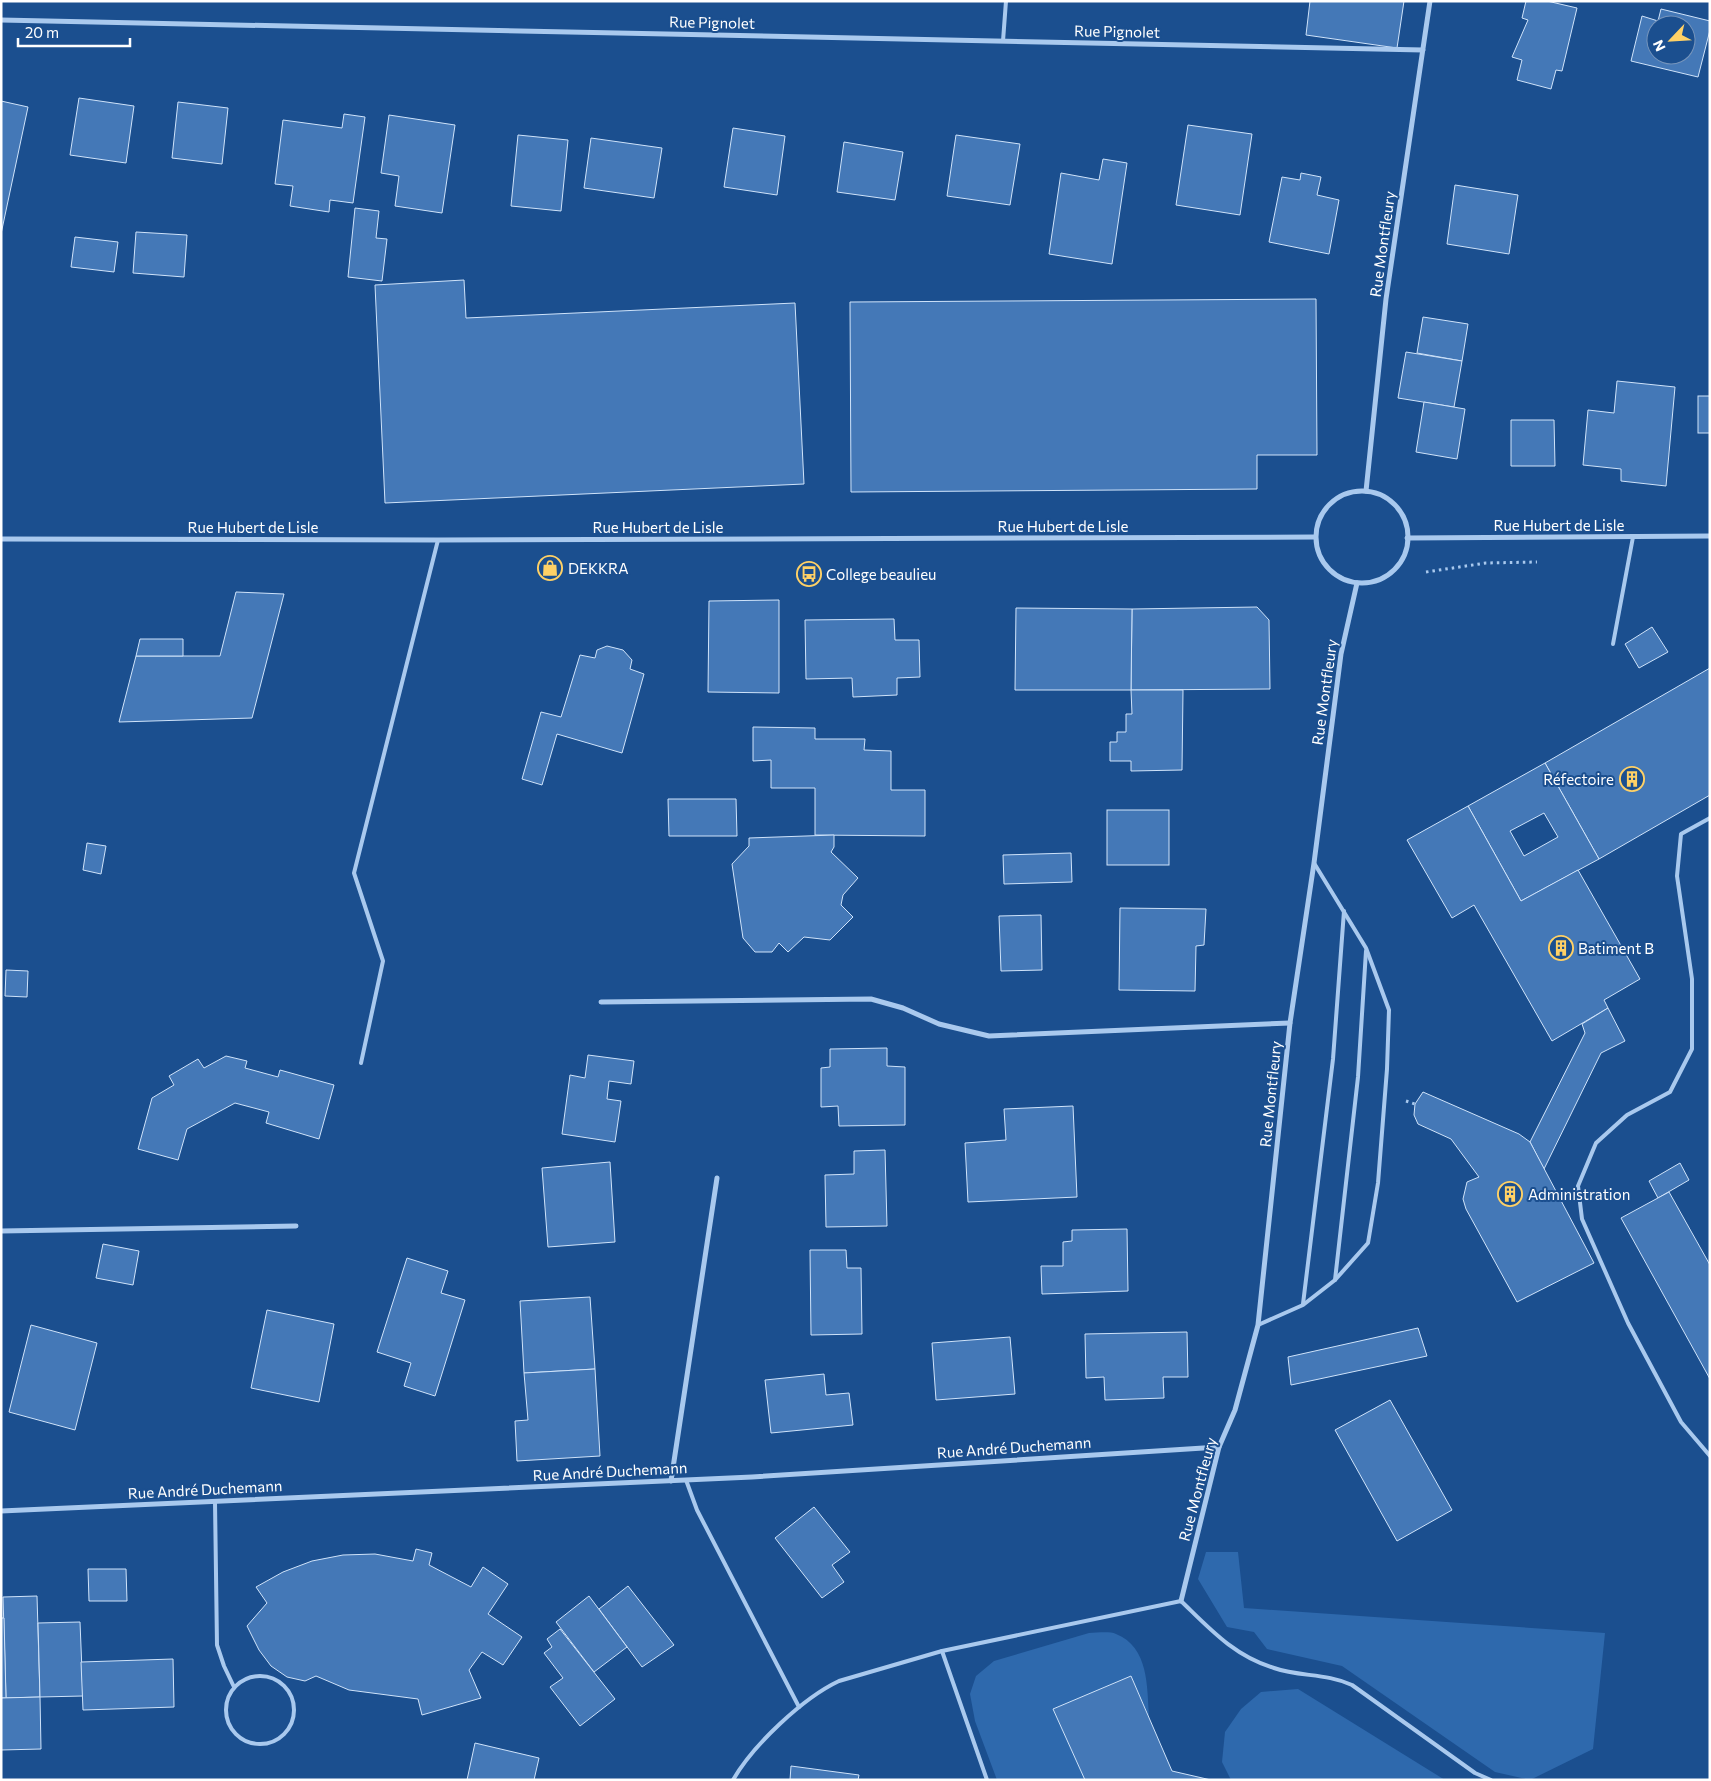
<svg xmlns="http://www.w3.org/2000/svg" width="1711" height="1781" font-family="Commissioner,sans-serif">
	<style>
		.green { fill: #2e69ad }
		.building { fill: #4478b7; stroke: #cfe3fa; fill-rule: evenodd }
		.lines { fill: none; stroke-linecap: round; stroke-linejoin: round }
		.path { stroke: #a9c9ee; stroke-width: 3; stroke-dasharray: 2.5 4; stroke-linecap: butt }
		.service { stroke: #a9c9ee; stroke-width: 4 }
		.minor { stroke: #a9c9ee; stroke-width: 5 }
		.labels { text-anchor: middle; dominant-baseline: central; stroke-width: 4; stroke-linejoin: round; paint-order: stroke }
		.street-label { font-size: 15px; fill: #fff; stroke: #1b4f8f }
		.poi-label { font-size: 15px; fill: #fff; stroke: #1b4f8f; text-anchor: start }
	</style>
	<rect width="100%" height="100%" fill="#1b4f8f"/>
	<g class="green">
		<polygon points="1206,1552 1238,1552 1244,1608 1605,1633 1593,1749 1530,1780 1495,1772 1342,1666 1267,1649 1254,1632 1227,1627 1198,1579"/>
		<path d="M1089 1633C1097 1633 1109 1631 1116 1634 1149 1647 1147 1687 1149 1716L1131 1676 1053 1709 1085 1780H997L975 1721 970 1694 976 1676 994 1661Z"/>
		<polygon points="1298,1689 1445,1780 1231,1780 1222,1762 1225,1732 1241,1709 1261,1692"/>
	</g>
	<g class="building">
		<polygon points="1310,1 1404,1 1397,48 1306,35"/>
		<polygon points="1526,1 1547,1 1577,8 1562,71 1556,70 1551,89 1517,80 1522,60 1512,57 1528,20 1522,18"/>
		<path d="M1661 9 1710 21V30L1698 77 1631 61 1642 16 1658 21ZM1656 25H1686V55H1656Z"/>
		<polygon points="79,98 134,106 126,163 70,155"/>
		<polygon points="1,101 28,107 1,234"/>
		<polygon points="178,102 228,108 222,164 172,158"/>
		<polygon points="344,114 365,117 353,203 330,200 329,212 290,206 293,186 275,184 283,120 342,128"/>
		<polygon points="389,115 455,125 442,213 395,206 399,176 381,173"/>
		<polygon points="1188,125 1252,134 1240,215 1176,205"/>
		<polygon points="733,128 785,136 777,195 724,187"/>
		<polygon points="518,135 568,140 561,211 511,206"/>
		<polygon points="956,135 1020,144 1010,205 947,196"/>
		<polygon points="591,138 662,148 654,198 584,188"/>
		<polygon points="844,142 903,152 895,200 837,192"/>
		<polygon points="1103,159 1127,163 1112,264 1049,254 1061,173 1099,180"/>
		<polygon points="1301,173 1321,177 1317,195 1339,200 1329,254 1269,242 1282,177 1300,180"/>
		<polygon points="1455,185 1518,195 1509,254 1447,244"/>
		<polygon points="355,208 379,211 376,238 387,239 382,281 348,277"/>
		<polygon points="136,232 187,235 184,277 133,273"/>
		<polygon points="75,237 118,242 114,272 71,267"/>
		<polygon points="464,280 466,318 795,303 804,484 385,503 375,285"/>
		<polygon points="1316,299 1317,455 1257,455 1257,489 851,492 850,302"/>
		<polygon points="1423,317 1468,324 1462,361 1417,353"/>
		<polygon points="1406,352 1462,361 1454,407 1398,398"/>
		<polygon points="1617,381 1675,387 1666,486 1621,481 1621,469 1583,465 1588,410 1614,413"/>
		<rect x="1698" y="396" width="12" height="37"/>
		<polygon points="1424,402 1465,409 1457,459 1416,452"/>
		<polygon points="1511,420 1554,420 1555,466 1511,466"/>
		<polygon points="236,592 284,594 252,718 119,722 136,656 220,656"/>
		<polygon points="779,600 779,693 708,692 709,601"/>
		<polygon points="1257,607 1269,620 1270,689 1131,690 1132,609"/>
		<polygon points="1016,608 1132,609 1131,690 1015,690"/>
		<polygon points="894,619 895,640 919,640 920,677 897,678 897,695 853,697 852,678 806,679 805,620"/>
		<polygon points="1652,627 1668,652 1639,668 1625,644"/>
		<polygon points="140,639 183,639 183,656 136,656"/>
		<polygon points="607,646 623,650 632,660 630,669 644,674 622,753 557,734 542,785 522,779 541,712 561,717 580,655 595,658 597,650"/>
		<polygon points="1710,668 1710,795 1599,859 1545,763"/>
		<polygon points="1131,690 1183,690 1182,770 1131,771 1131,761 1110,761 1110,742 1117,742 1117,732 1126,732 1126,714 1132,714"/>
		<polygon points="753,727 815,728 815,739 865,739 864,750 891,751 891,790 925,790 925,836 815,835 815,788 771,788 771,760 753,761"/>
		<path d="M1545 763 1599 859 1521 901 1468 806ZM1544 813 1558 837 1524 856 1510 831Z"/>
		<polygon points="668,799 736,799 737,836 669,836"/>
		<polygon points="1468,806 1521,901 1578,870 1640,979 1604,1000 1608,1008 1552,1041 1474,905 1452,918 1407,840"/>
		<rect x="1107" y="810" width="62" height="55"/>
		<polygon points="834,835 834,847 831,852 858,878 843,895 841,905 853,917 830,940 804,937 788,952 779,943 772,952 755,952 743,938 732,864 749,846 749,838"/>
		<polygon points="87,843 106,846 101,874 83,870"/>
		<polygon points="1071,853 1072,882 1004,884 1003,855"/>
		<polygon points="1120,908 1206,909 1204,945 1196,946 1195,991 1119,990"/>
		<polygon points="1041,915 1042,970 1001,971 999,916"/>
		<polygon points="6,970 28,971 27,997 5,996"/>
		<polygon points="1608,1008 1625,1041 1601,1053 1544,1169 1530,1142 1585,1033 1582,1024"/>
		<polygon points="887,1048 887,1066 905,1067 905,1125 839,1126 838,1106 821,1107 821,1068 830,1067 830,1049"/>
		<polygon points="588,1055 634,1061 631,1084 609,1081 607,1099 621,1101 615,1142 562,1134 570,1075 585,1078"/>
		<polygon points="226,1056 247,1061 245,1068 278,1077 280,1070 334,1085 319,1139 266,1123 269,1112 235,1103 187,1129 178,1160 138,1149 152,1098 174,1085 169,1076 198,1059 204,1068"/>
		<polygon points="1423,1092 1519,1134 1530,1142 1594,1263 1517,1302 1466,1209 1463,1199 1467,1182 1479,1177 1451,1139 1418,1124 1414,1115 1415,1104"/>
		<polygon points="1073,1106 1077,1197 968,1202 965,1143 1006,1140 1004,1109"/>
		<polygon points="885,1150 887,1226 826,1227 825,1175 854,1174 854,1151"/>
		<polygon points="610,1162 615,1242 548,1247 542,1168"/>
		<polygon points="1680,1163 1689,1180 1658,1198 1649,1181"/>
		<polygon points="1669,1192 1710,1265 1710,1379 1621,1218"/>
		<polygon points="1127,1229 1128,1291 1042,1294 1041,1266 1063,1266 1063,1242 1072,1241 1072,1230"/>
		<polygon points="103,1244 139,1251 133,1285 96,1278"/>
		<polygon points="810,1250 846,1250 847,1268 861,1268 862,1334 811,1335"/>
		<polygon points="407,1258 448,1271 441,1293 465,1300 435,1396 404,1386 411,1363 377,1352"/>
		<polygon points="590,1297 595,1369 524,1373 520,1301"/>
		<polygon points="267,1310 334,1324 319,1402 251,1388"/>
		<polygon points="31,1325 97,1343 75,1430 9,1412"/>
		<polygon points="1418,1328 1427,1356 1291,1385 1288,1357"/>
		<polygon points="1187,1332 1188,1377 1163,1377 1164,1398 1105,1400 1104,1377 1086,1378 1085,1334"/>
		<polygon points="1010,1337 1015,1394 936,1400 932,1343"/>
		<polygon points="595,1369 600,1456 517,1461 515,1421 528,1420 524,1373"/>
		<polygon points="824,1374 826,1395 849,1393 853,1425 771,1433 765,1380"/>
		<polygon points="1390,1400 1452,1510 1397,1541 1335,1430"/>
		<polygon points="814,1507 850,1552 832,1565 844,1582 822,1598 775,1538"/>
		<polygon points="416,1549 432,1553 429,1565 471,1587 483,1567 508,1584 488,1614 522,1637 503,1665 482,1652 469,1670 481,1698 422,1715 418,1699 349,1690 316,1676 305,1681 287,1677 271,1666 259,1650 247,1626 267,1603 256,1587 283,1572 312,1561 343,1555 375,1554 413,1561"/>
		<polygon points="88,1569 126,1569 127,1601 89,1601"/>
		<polygon points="628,1586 674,1645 642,1667 599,1609"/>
		<polygon points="37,1596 40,1697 6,1698 3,1597"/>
		<polygon points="589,1596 627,1647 594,1672 556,1622"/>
		<polygon points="1,1618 4,1618 6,1698 1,1698"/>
		<polygon points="80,1622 83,1696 40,1697 38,1623"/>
		<polygon points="560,1629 615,1699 580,1726 550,1687 563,1678 544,1653 552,1647 547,1639"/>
		<polygon points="173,1659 174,1707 83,1710 81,1662"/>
		<polygon points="1131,1676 1172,1771 1211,1780 1085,1780 1053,1709"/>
		<polygon points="40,1697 41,1749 1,1750 1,1698"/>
		<polygon points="475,1743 539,1758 534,1780 467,1780"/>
		<polygon points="791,1766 859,1775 858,1780 790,1780"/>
	</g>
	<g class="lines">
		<g class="path">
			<polyline points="1426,572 1486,563 1537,562"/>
			<polyline points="1406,1101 1415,1104"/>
		</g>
		<g class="service">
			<polyline points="1003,41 1006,1"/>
			<polyline points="1613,644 1633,537"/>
			<polyline points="1710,818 1681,834 1677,876 1692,979 1692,1049 1670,1092 1627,1115 1596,1143 1578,1186 1582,1219 1628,1323 1681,1422 1710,1456"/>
			<polyline points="361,1063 383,961 354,873 438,540"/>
			<polyline points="1335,1280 1358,1077 1366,951"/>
			<polyline points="1303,1304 1333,1059 1344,911"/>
			<polyline points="1258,1325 1303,1305 1335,1280 1368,1243 1378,1183 1387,1069 1389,1010 1366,948 1314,863"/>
			<polyline points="686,1480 697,1510 799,1707"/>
			<polyline points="215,1502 217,1645 224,1666 234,1687"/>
			<polyline points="942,1651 987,1780"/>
			<circle cx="260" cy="1710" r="34"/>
			<path d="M733 1780C753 1745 803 1698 839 1681L942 1651 1181 1601C1210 1629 1234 1656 1274 1668 1300 1677 1326 1673 1352 1685L1475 1773 1491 1780"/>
		</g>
		<g class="minor">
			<polyline points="1,20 1423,50"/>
			<polyline points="1366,491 1386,299 1430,1"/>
			<circle cx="1362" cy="537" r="46"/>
			<polyline points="1407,538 1710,536"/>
			<polyline points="1,539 438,540 1315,537"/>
			<polyline points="601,1002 871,999 903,1008 939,1024 989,1036 1290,1023"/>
			<polyline points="1,1231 296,1226"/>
			<polyline points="671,1481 717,1178"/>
			<polyline points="1,1511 752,1477 1219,1447"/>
			<polyline points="1181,1601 1219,1447 1235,1410 1258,1325 1290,1023 1314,863 1341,654 1357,583"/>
		</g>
	</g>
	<defs>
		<symbol id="shop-ring" viewBox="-11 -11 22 22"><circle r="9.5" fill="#1b4f8f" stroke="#ffd166" stroke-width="1.5"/><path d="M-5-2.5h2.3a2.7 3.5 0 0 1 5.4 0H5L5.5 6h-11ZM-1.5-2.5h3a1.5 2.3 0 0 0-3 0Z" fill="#ffd166"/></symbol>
		<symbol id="bus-ring" viewBox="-11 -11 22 22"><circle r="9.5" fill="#1b4f8f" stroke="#ffd166" stroke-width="1.5"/><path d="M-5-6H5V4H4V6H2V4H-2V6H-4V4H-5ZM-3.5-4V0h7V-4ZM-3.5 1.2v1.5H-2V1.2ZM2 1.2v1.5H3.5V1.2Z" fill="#ffd166"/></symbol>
		<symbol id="building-ring" viewBox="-11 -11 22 22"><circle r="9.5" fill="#1b4f8f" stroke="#ffd166" stroke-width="1.5"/><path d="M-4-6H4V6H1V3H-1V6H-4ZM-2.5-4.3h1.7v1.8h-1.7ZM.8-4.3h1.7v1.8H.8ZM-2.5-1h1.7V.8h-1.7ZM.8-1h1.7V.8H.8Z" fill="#ffd166"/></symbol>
	</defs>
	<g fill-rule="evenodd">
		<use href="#shop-ring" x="536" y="554" width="28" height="28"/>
		<use href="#bus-ring" x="795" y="560" width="28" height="28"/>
		<use href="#building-ring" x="1618" y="765" width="28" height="28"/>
		<use href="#building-ring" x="1547" y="934" width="28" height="28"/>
		<use href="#building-ring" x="1496" y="1180" width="28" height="28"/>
	</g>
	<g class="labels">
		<g class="street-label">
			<text transform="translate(712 22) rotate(1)">Rue Pignolet</text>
			<text transform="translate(1117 31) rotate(1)">Rue Pignolet</text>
			<text transform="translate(1382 244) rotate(-82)">Rue Montfleury</text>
			<text x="1559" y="525">Rue Hubert de Lisle</text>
			<text x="1063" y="526">Rue Hubert de Lisle</text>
			<text x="253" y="527">Rue Hubert de Lisle</text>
			<text x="658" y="527">Rue Hubert de Lisle</text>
			<text transform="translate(1324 692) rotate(-82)">Rue Montfleury</text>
			<text transform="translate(1270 1094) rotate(-84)">Rue Montfleury</text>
			<text transform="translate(1014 1447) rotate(-4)">Rue André Duchemann</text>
			<text transform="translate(610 1471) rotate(-3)">Rue André Duchemann</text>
			<text transform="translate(205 1489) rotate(-3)">Rue André Duchemann</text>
			<text transform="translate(1197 1489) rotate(-75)">Rue Montfleury</text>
		</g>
		<g class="poi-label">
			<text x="568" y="568">DEKKRA</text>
			<text x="826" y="574">College beaulieu</text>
			<text x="1614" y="779" text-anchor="end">Réfectoire</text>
			<text x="1578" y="948">Batiment B</text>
			<text x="1528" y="1194">Administration</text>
		</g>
	</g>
	<rect width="1711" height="1781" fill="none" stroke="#ffffff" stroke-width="5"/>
	<g transform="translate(1671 40) rotate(245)"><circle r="24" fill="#1b4f8f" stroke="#7695bc"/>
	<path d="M0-4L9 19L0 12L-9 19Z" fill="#ffd166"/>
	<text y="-8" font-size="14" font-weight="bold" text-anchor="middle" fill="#ffffff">N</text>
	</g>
	<path d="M18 38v8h112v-8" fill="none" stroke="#ffffff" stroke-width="2.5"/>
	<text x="25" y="38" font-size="15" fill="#ffffff" stroke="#1b4f8f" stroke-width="4" paint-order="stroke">20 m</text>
</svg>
